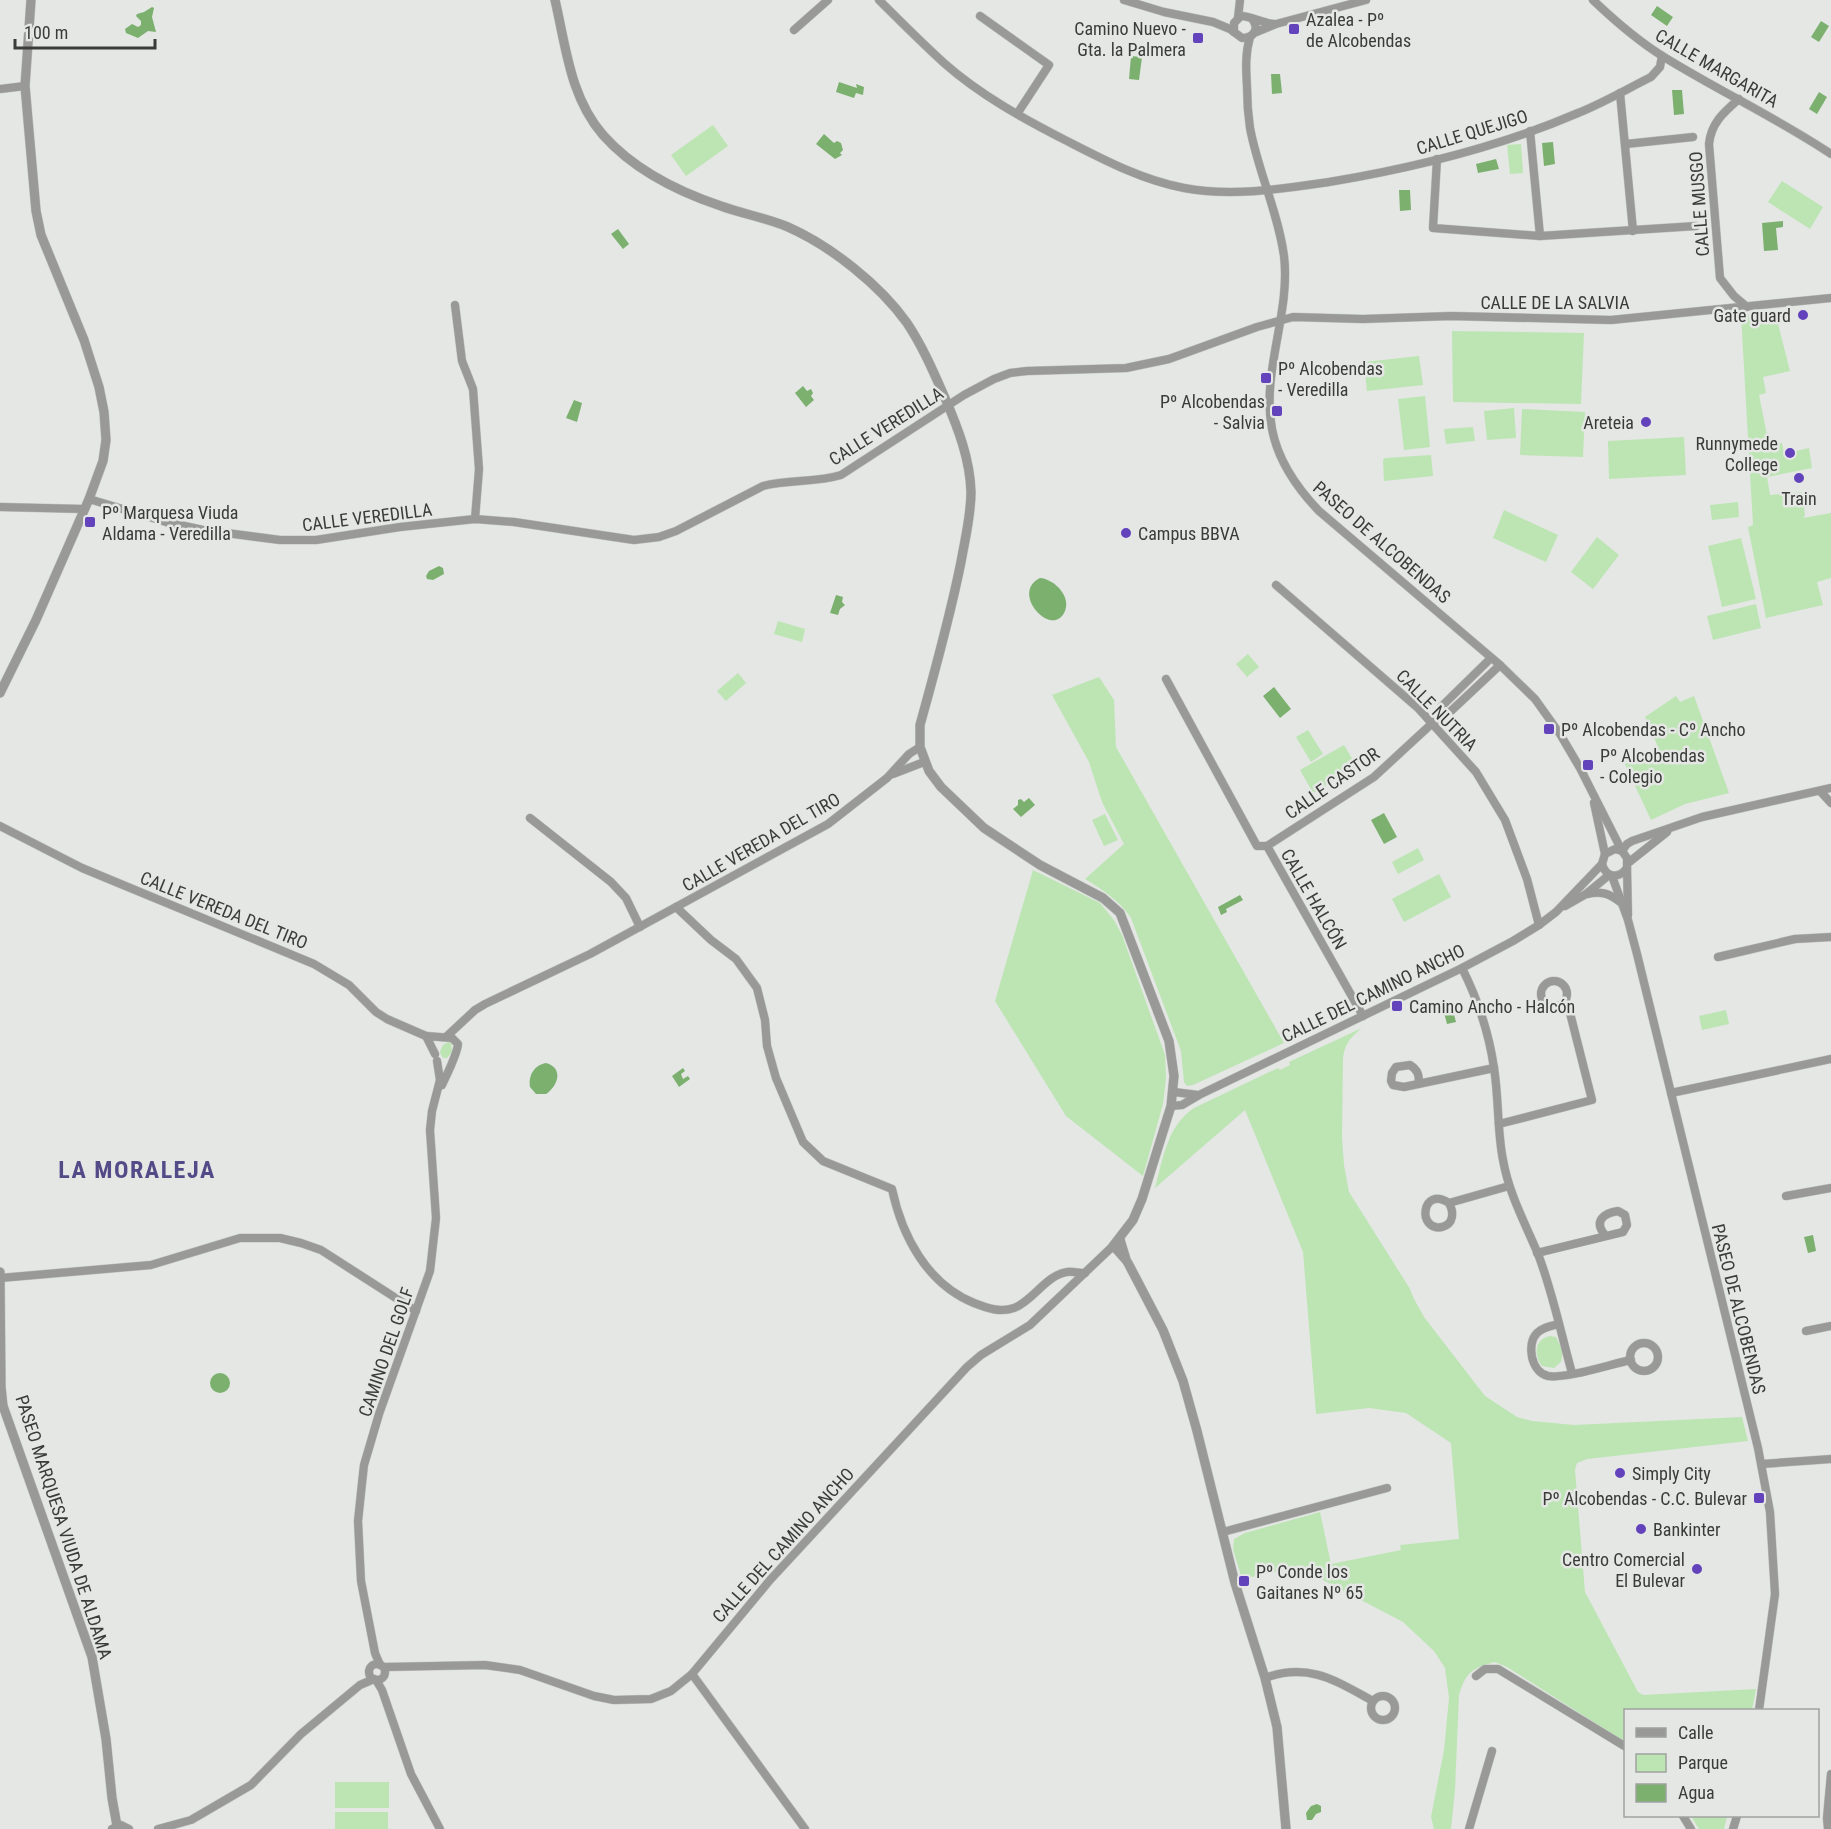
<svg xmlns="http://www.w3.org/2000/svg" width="1831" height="1829" font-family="'Roboto Condensed',sans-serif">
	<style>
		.green { fill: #bce5b3 }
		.water { fill: #7cb06f }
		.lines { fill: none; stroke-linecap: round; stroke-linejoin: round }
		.minor-casing { stroke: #c2c5c2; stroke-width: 9 }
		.tertiary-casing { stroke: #c2c5c2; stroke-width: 10 }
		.minor { stroke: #999a98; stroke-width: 8 }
		.tertiary { stroke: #999a98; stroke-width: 9 }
		.poi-dot { fill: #6243bc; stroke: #e4e7e4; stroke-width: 2 }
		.labels { text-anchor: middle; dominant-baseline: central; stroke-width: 5; stroke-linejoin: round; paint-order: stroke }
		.poi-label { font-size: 18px; fill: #3b3c3a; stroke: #e4e7e4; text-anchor: start }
		.street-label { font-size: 18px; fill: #3b3c3a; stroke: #e4e7e4 }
		.district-label { font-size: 24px; font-weight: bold; letter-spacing: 1.5px; fill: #544a88; stroke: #e4e7e4 }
	</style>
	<rect width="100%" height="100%" fill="#e4e7e4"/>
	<g class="green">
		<polygon points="713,125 728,146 686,176 671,155"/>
		<polygon points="1521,144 1523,173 1510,174 1507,145"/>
		<polygon points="1782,181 1823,207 1810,229 1768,202"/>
		<polygon points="1775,312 1790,371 1763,377 1766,393 1759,395 1769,445 1782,443 1784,454 1809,448 1812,468 1767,477 1770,495 1802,492 1805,515 1803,518 1831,513 1831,578 1817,582 1823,605 1766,618 1748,527 1753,525 1741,315"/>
		<polygon points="1452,331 1584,333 1581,404 1453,402"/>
		<polygon points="1419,356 1423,385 1367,391 1364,362"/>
		<polygon points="1425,396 1430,447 1404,450 1398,399"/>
		<polygon points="1514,408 1516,438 1487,440 1484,411"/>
		<polygon points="1522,409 1585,412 1583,457 1520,455"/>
		<polygon points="1473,427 1475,441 1446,444 1444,429"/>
		<polygon points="1684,437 1686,475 1609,479 1608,441"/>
		<polygon points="1431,455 1433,476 1384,481 1383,460 1385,458"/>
		<polygon points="1738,502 1739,517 1712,520 1710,505"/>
		<polygon points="1504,510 1558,535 1546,562 1493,538"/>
		<polygon points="1597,537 1619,555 1593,589 1571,572"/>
		<polygon points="1741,538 1756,599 1722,607 1708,546"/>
		<polygon points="1756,604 1761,628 1713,640 1707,616"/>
		<polygon points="778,621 805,629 802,642 774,634"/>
		<polygon points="1248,654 1259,667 1247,677 1236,664"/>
		<polygon points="738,673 746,683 726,701 717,691"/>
		<path d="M1099 677 1114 700 1116 747 1284 1043 1193 1085 1187 1086 1184 1082 1181 1051 1131 918C1119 900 1103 890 1085 879L1124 844 1102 802 1089 762 1052 695Z"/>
		<polygon points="1676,696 1680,702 1694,696 1729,793 1685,804 1651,820 1625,764 1659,749 1645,717"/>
		<polygon points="1308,730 1323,754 1311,762 1296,737"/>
		<polygon points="1344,745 1357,767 1313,793 1300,770"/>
		<polygon points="1105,814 1118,840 1104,846 1092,820"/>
		<polygon points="1418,848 1424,860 1398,874 1392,862"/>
		<polygon points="1033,870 1100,903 1114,920 1122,935 1165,1055 1166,1078 1163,1104 1143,1176 1066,1116 995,1001"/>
		<polygon points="1439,874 1451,897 1404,922 1392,899"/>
		<polygon points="1726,1010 1729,1024 1702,1030 1699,1016"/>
		<path d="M1362 1028C1351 1037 1345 1043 1343 1058L1342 1138 1344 1165 1349 1192 1410 1289 1414 1299 1424 1317 1485 1396 1517 1417 1532 1421 1574 1425 1742 1417 1748 1441 1587 1459 1577 1463 1575 1470 1585 1592 1638 1692 1643 1695 1756 1689 1752 1710H1626L1625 1742 1507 1667 1495 1662C1472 1668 1466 1672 1459 1695L1455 1790 1451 1829H1434L1431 1817 1444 1750 1449 1698 1445 1668 1434 1651 1403 1622 1298 1567 1242 1579 1233 1549 1234 1539 1245 1533 1320 1512 1331 1564 1401 1550 1400 1545 1459 1539 1451 1443 1406 1413 1369 1408 1316 1414 1303 1252 1245 1110 1155 1188C1163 1159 1167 1126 1194 1108L1278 1068 1280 1070 1290 1065 1289 1062Z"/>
		<path d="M451 1042 452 1052 447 1058H443L440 1053C441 1047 444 1042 451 1042Z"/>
		<path d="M1550 1336 1556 1337 1563 1351 1561 1362 1554 1368 1542 1366C1533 1354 1535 1339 1550 1336Z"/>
		<rect x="335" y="1782" width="54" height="26"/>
		<rect x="335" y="1812" width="53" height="17"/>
		<polygon points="1691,1816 1727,1816 1724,1829 1699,1829"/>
	</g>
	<g class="water">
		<polygon points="1657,6 1673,17 1667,26 1651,15"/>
		<polygon points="152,7 154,8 152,17 156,32 148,31 138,38 126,33 125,29 132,24 138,27 141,25 141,21 136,16 137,14 144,12"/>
		<polygon points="1821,21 1829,26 1819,42 1811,37"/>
		<polygon points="1131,56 1142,57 1139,80 1129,79"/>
		<polygon points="1271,74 1280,74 1282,93 1272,94"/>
		<polygon points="839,82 857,88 856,84 864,87 863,95 856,93 854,98 836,92"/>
		<polygon points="1672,90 1682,90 1684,114 1674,115"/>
		<polygon points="1819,92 1827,97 1817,114 1809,109"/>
		<polygon points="824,134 834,143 837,141 841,143 843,150 840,153 842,155 835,159 816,144"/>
		<polygon points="1553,142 1555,164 1544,166 1542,143"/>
		<polygon points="1496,159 1499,169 1478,173 1476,164"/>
		<polygon points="1399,190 1410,190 1411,210 1400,211"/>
		<polygon points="1783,221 1783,227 1776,228 1778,250 1764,251 1762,223"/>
		<polygon points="618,229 629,244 623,249 611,234"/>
		<polygon points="803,386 807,391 811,389 813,393 811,396 814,400 806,407 795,393"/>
		<polygon points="574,400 582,403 577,422 566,418"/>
		<polygon points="439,566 443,568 444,574 433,580 427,579 426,576 429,571"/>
		<path d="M1040 578C1054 579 1071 596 1065 611 1053 640 1009 593 1040 578Z"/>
		<polygon points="836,595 843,597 842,602 845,605 840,609 838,615 830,613"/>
		<polygon points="1274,687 1291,709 1280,718 1263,696"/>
		<polygon points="1029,798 1035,805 1021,817 1013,809 1018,805 1018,800 1021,799 1024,802"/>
		<polygon points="1384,813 1397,837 1384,844 1371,820"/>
		<polygon points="1240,895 1243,900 1226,909 1227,912 1221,915 1218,907"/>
		<polygon points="1452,1007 1456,1022 1447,1024 1443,1009"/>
		<path d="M546 1063C564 1068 558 1086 546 1094H536L530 1087C528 1076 534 1065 546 1063Z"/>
		<polygon points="683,1068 685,1071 681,1074 683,1079 688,1076 690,1079 679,1087 672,1076"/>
		<polygon points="1813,1235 1816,1251 1808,1253 1804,1237"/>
		<circle cx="220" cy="1383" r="10"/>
		<polygon points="1317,1804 1321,1806 1321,1812 1316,1814 1312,1820 1307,1820 1306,1813 1311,1806"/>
	</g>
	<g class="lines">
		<defs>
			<g id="minor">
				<path d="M879 0C900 21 922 43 944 63 980 95 1024 119 1067 141 1104 160 1142 180 1184 188 1232 197 1281 189 1329 182 1413 168 1499 147 1578 113 1603 103 1627 89 1651 77L1660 67 1662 56"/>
				<path d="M1124 0 1164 12 1213 22 1230 29 1242 38C1254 38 1259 29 1253 20"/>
				<path d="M1593 0C1615 21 1638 41 1664 57 1719 91 1777 118 1831 154"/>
				<polyline points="980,16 1049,65 1017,114"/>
				<polyline points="1238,18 1240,0"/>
				<polyline points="794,30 828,0"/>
				<path d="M1234 32V23L1241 16C1251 16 1262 23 1274 24"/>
				<polyline points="1254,33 1276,24 1366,0"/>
				<path d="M1250 37C1245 54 1246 69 1247 87 1247 100 1248 114 1250 128 1258 171 1278 212 1284 256 1291 313 1261 372 1272 429 1278 461 1297 488 1319 511L1500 665 1535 699 1560 734 1580 768 1622 851 1627 858V868C1619 879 1606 878 1602 864L1605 854 1615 849 1622 851"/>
				<polyline points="0,89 25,86"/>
				<polyline points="1620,93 1633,231"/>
				<path d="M1739 99C1724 112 1711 123 1709 144L1720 278 1734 296 1747 307"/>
				<polyline points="1530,131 1540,236"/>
				<polyline points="1626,144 1693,137"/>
				<polyline points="1437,159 1433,228 1540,236 1696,226"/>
				<polyline points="455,305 462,361 473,389 479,469 475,519"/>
				<path d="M89 499 166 522 203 530 280 540H316L400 527 475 519 514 522 634 540 659 537 676 531 763 486C789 479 815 483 841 475L964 395 994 379 1010 373 1027 371 1126 368 1169 359 1257 327 1293 317 1363 319 1451 316 1611 320 1831 298"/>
				<polyline points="0,507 84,509"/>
				<polyline points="1276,585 1418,708 1476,772 1505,820 1527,879 1539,925"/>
				<polyline points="1166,679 1257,846 1267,846 1363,1016"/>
				<polyline points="1439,717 1441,707 1491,658"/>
				<polyline points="893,774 924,762"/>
				<polyline points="1820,791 1831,803"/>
				<polyline points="1594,803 1605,854"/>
				<polyline points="530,818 611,882 626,898 640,927"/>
				<polyline points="0,826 82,868 314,964 349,985 376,1012 387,1019 426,1036"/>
				<polyline points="1267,846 1374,777 1439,717 1451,711 1500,665"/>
				<polyline points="1622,851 1627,844 1632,841 1702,817 1831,788"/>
				<polyline points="1628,863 1667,832"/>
				<polyline points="1627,868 1628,915"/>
				<polyline points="1612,876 1628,920 1637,954 1758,1448 1770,1512 1775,1594 1759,1710"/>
				<path d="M1587 894C1601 891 1609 893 1620 902"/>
				<polyline points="1565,906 1586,894 1609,875"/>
				<path d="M676 907 711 940 736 959 757 988 765 1020 767 1046 776 1078 803 1142 823 1161 892 1189C902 1236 927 1284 974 1303 987 1308 1000 1313 1014 1308 1033 1301 1046 1275 1067 1272 1072 1271 1079 1273 1085 1273"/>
				<polyline points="1718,957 1795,939 1831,937"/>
				<path d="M1462 968C1478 1000 1489 1033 1494 1068 1499 1099 1497 1130 1503 1160 1509 1194 1525 1223 1538 1254 1553 1293 1561 1334 1572 1373"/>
				<circle cx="1554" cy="994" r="13"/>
				<polyline points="446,1037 475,1010 485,1004 590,954 828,824 887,778 909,754 920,747"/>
				<path d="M435 1054 426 1036 452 1038 458 1044C457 1055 447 1074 442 1085"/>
				<path d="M1419 1084C1419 1075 1418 1070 1410 1065L1396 1067 1392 1073 1391 1081 1393 1085 1404 1087 1494 1068"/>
				<polyline points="1174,1092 1198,1095"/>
				<polyline points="1671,1093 1831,1059"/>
				<polyline points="1171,1106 1182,1105 1199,1095 1462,968 1513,941 1539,925 1556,912 1602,864"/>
				<polyline points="1499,1124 1592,1100 1570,1013 1563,1003"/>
				<polyline points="1786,1196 1831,1188"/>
				<path d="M1449 1203C1454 1212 1454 1224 1442 1227 1417 1232 1421 1185 1449 1203L1509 1186"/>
				<polyline points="1120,1238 1127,1261"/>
				<path d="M1537 1253 1623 1232 1627 1225 1625 1215 1618 1211C1604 1213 1593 1221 1605 1235"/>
				<polyline points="0,1278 151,1265 240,1238 280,1238 301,1243 321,1250 416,1311"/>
				<path d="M1559 1324C1551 1326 1543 1327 1537 1333 1526 1344 1531 1372 1548 1376 1566 1379 1611 1364 1631 1360"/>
				<polyline points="1806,1331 1831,1326"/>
				<circle cx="1644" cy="1357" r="14"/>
				<polyline points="1762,1464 1831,1459"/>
				<polyline points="1223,1532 1387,1488"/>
				<circle cx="377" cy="1672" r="8"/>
				<polyline points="380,1665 375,1653 361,1581 358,1521 362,1483 364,1465 379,1414 430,1271 436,1218 430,1130 432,1111 440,1080 437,1061"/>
				<polyline points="384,1667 485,1665 520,1670 594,1696 614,1700 651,1699 671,1691 692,1674 770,1580 967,1367 981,1355 1030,1325 1113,1246 1128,1263"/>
				<polyline points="692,1674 805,1829"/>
				<polyline points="1476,1676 1485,1669 1498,1669 1626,1747"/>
				<path d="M1265 1678C1309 1662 1336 1681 1373 1701"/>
				<polyline points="376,1680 382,1690 411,1774 440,1829"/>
				<circle cx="1383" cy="1708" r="12"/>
				<polyline points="1683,1816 1691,1829"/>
				<polyline points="112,1829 121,1825 129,1829"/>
				<polyline points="158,1829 191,1820 251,1785 301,1734 360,1685 374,1679"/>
				<polyline points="1469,1829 1492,1751"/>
				<polyline points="1733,1829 1737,1816"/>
				<polyline points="1828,1829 1827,1818 1831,1774"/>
			</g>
			<g id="tertiary">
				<path d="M555 0C566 47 570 97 603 135 634 170 676 191 721 206 743 214 767 218 788 227 831 246 880 285 907 323 923 347 934 373 945 398 958 428 970 459 971 492 971 516 965 539 961 562 950 617 935 671 920 725V747L929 771 941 787 984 828 1040 865 1103 898 1120 913 1169 1041 1174 1076 1171 1106 1142 1199 1133 1220 1113 1246"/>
				<polyline points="0,693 36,620 89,499 103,461 106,440 104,412 99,387 84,340 41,235 36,211 25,86 31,0"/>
				<polyline points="1128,1263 1163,1330 1183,1381 1197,1431 1235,1583 1265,1678 1277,1727 1286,1829"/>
				<polyline points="0,1272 1,1387 3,1406 92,1657 106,1739 112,1798 117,1826"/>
			</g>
		</defs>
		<use href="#minor" class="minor-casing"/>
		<use href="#tertiary" class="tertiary-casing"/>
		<use href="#minor" class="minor"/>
		<use href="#tertiary" class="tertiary"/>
	</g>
	<g class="poi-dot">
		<rect x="1288" y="23" width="12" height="12" rx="3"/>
		<rect x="1192" y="32" width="12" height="12" rx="3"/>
		<circle cx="1803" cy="315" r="6"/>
		<rect x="1260" y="372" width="12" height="12" rx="3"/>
		<rect x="1271" y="405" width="12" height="12" rx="3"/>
		<circle cx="1646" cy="422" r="6"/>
		<circle cx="1790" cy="453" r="6"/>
		<circle cx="1799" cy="478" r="6"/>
		<rect x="84" y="516" width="12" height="12" rx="3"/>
		<circle cx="1126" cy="533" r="6"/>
		<rect x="1543" y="723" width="12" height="12" rx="3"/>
		<rect x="1582" y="759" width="12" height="12" rx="3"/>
		<rect x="1391" y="1000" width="12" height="12" rx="3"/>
		<circle cx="1620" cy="1473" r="6"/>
		<rect x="1753" y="1492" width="12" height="12" rx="3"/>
		<circle cx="1641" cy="1529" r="6"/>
		<circle cx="1697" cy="1569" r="6"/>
		<rect x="1238" y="1575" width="12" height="12" rx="3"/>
	</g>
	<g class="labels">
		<g class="poi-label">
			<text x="1306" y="19">Azalea - Pº<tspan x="1306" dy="21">de Alcobendas</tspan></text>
			<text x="1186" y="28" text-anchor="end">Camino Nuevo -<tspan x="1186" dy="21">Gta. la Palmera</tspan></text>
			<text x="1791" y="315" text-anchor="end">Gate guard</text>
			<text x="1278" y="368">Pº Alcobendas<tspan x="1278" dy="21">- Veredilla</tspan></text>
			<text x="1265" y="401" text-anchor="end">Pº Alcobendas<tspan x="1265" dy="21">- Salvia</tspan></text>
			<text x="1634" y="422" text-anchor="end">Areteia</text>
			<text x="1778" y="443" text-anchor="end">Runnymede<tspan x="1778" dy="21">College</tspan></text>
			<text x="1799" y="498" text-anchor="middle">Train</text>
			<text x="102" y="512">Pº Marquesa Viuda<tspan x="102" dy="21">Aldama - Veredilla</tspan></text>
			<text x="1138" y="533">Campus BBVA</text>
			<text x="1561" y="729">Pº Alcobendas - Cº Ancho</text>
			<text x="1600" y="755">Pº Alcobendas<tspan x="1600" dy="21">- Colegio</tspan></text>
			<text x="1409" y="1006">Camino Ancho - Halcón</text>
			<text x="1632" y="1473">Simply City</text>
			<text x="1747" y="1498" text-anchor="end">Pº Alcobendas - C.C. Bulevar</text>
			<text x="1653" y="1529">Bankinter</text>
			<text x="1685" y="1559" text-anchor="end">Centro Comercial<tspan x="1685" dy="21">El Bulevar</tspan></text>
			<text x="1256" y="1571">Pº Conde los<tspan x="1256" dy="21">Gaitanes Nº 65</tspan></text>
		</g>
		<g class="street-label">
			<text transform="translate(1717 68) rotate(30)">CALLE MARGARITA</text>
			<text transform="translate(1472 132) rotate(-17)">CALLE QUEJIGO</text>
			<text transform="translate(1699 204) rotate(-94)">CALLE MUSGO</text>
			<text x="1555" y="302">CALLE DE LA SALVIA</text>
			<text transform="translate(886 426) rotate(-32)">CALLE VEREDILLA</text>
			<text transform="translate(367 517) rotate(-7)">CALLE VEREDILLA</text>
			<text transform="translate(1382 542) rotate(41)">PASEO DE ALCOBENDAS</text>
			<text transform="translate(1437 710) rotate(45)">CALLE NUTRIA</text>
			<text transform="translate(1332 783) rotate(-35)">CALLE CASTOR</text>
			<text transform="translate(761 842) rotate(-30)">CALLE VEREDA DEL TIRO</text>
			<text transform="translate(1314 899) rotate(60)">CALLE HALCÓN</text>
			<text transform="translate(224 910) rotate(22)">CALLE VEREDA DEL TIRO</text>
			<text transform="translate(1373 993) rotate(-26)">CALLE DEL CAMINO ANCHO</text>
			<text transform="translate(1739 1309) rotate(76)">PASEO DE ALCOBENDAS</text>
			<text transform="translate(386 1352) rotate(-71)">CAMINO DEL GOLF</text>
			<text transform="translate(64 1527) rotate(72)">PASEO MARQUESA VIUDA DE ALDAMA</text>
			<text transform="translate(783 1545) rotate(-48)">CALLE DEL CAMINO ANCHO</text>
		</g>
		<g class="district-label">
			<text x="137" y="1170">LA MORALEJA</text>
		</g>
	</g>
	<rect x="1624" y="1709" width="195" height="108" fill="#e4e7e4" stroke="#a0a3a0" stroke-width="1.5"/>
	<rect x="1636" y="1728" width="30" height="9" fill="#999a98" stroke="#a0a3a0" stroke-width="1.5"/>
	<text x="1678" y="1739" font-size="18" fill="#3b3c3a">Calle</text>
	<rect x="1636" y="1754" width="30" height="18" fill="#bce5b3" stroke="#a0a3a0" stroke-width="1.5"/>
	<text x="1678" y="1769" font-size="18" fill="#3b3c3a">Parque</text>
	<rect x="1636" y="1784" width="30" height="18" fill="#7cb06f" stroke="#a0a3a0" stroke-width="1.5"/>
	<text x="1678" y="1799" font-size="18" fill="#3b3c3a">Agua</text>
	<path d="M15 39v9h140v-9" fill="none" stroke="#3b3c3a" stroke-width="3"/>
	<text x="24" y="39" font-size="18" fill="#3b3c3a" stroke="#e4e7e4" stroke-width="4.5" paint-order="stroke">100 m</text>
</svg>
